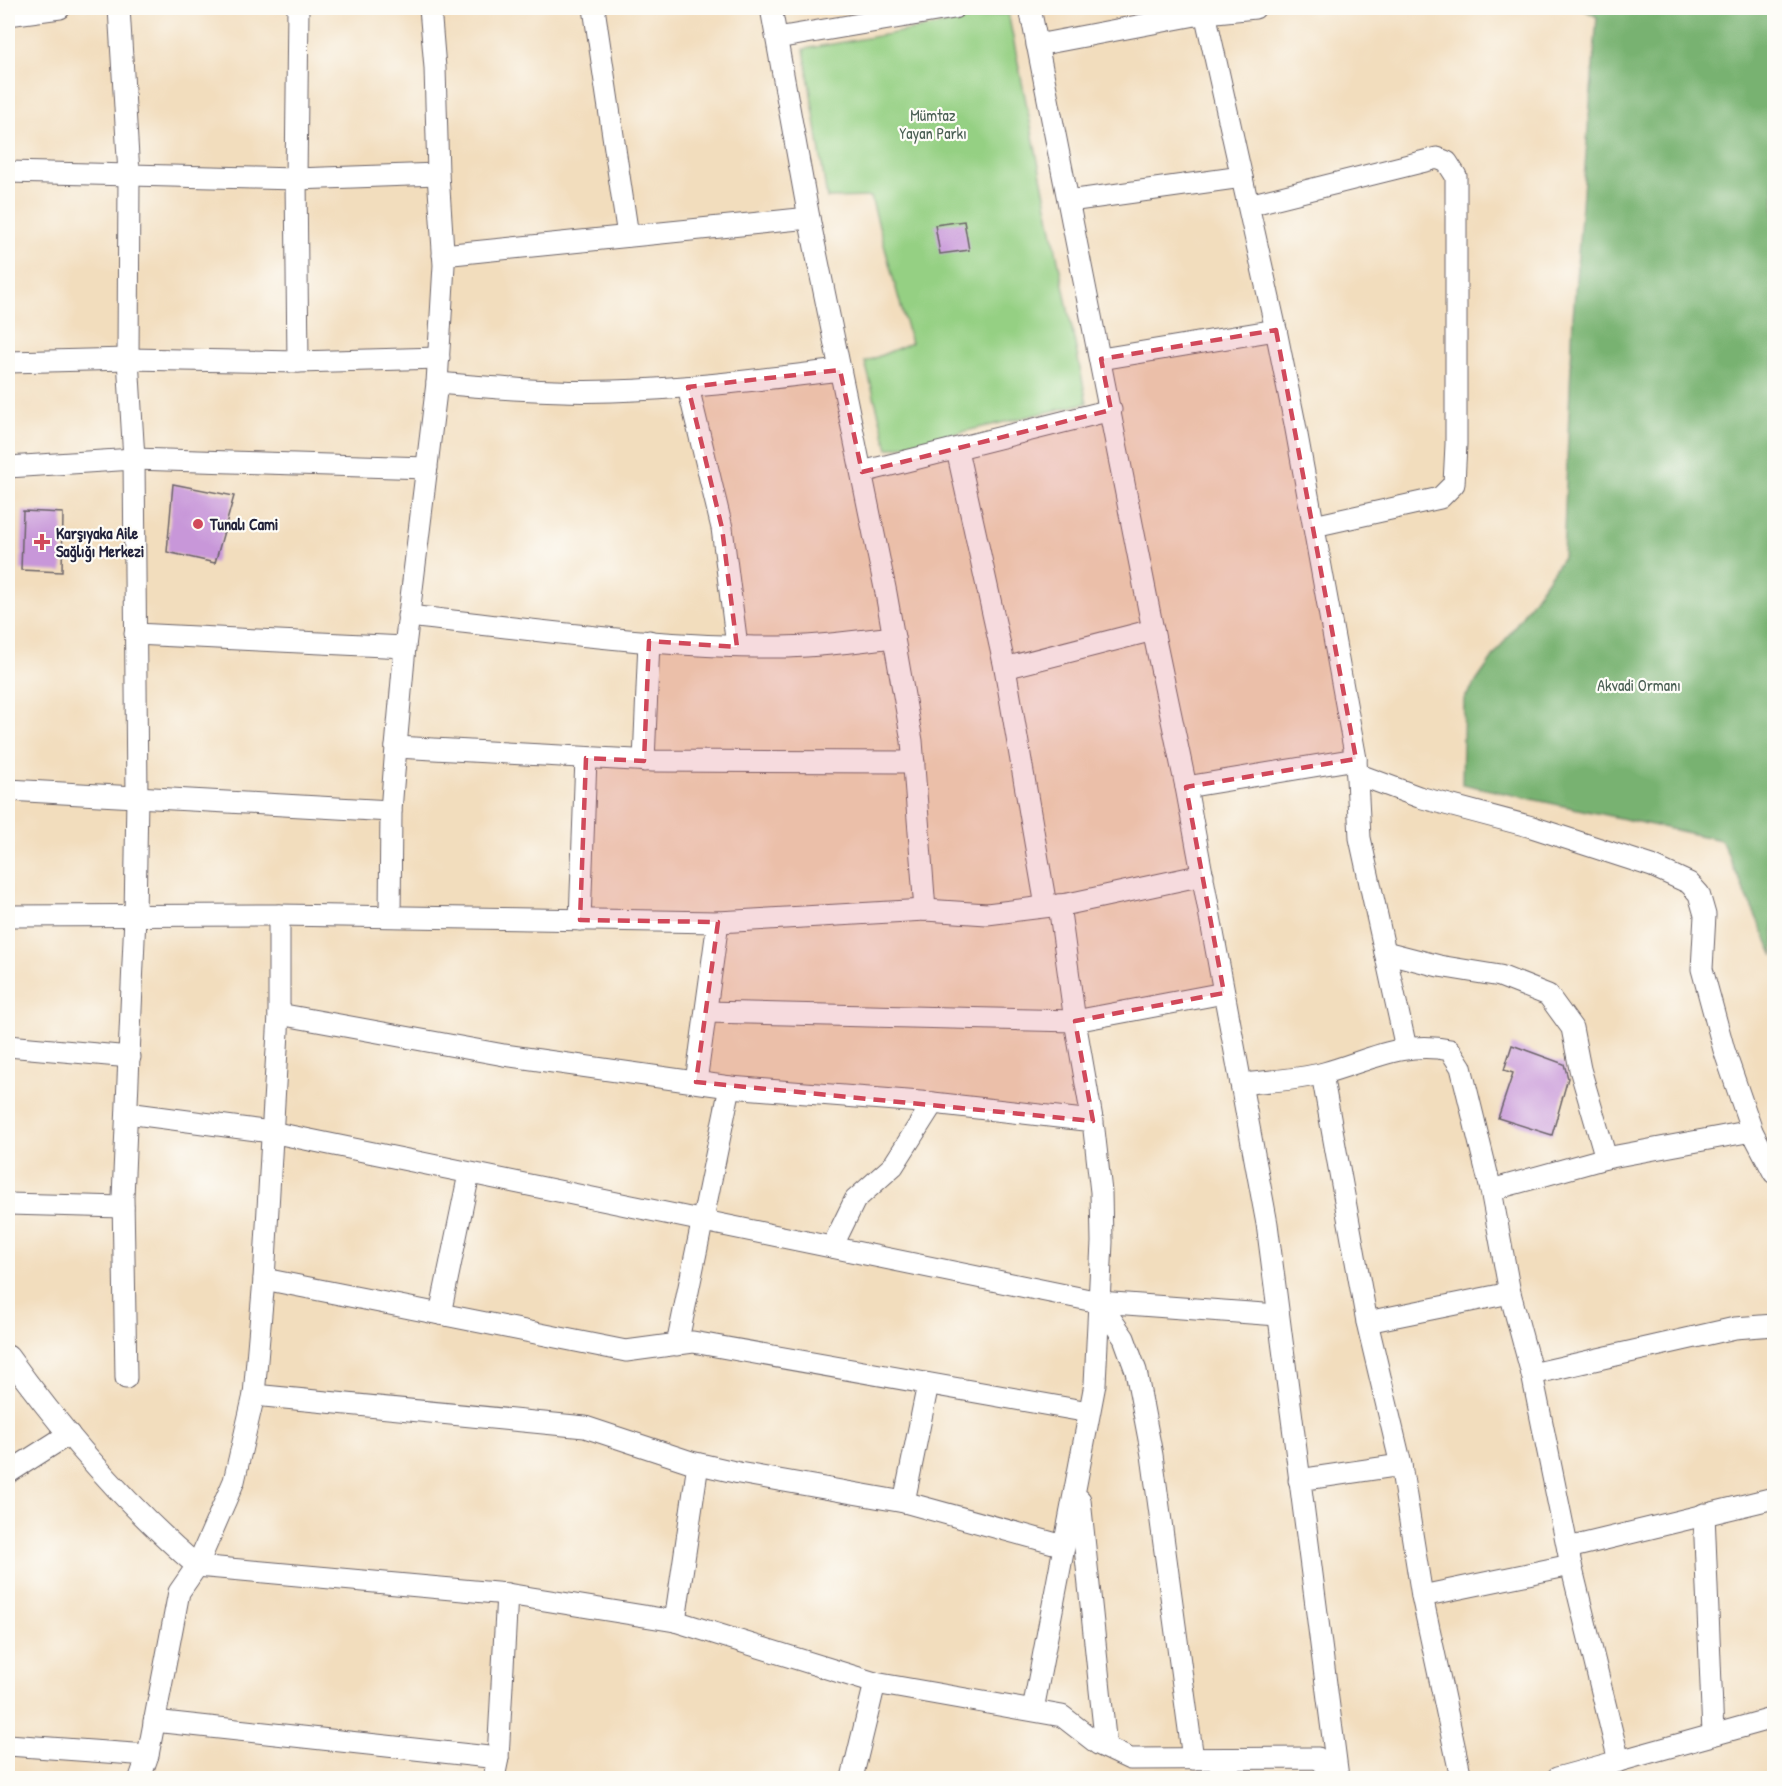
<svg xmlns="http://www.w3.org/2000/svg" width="1782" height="1786" font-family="'Patrick Hand',sans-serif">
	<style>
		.green { fill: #95d083; stroke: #5c795f; stroke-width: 1.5 }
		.forest { fill: #78b271; stroke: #4d6a56; stroke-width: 1.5 }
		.building { fill: #c897d9 }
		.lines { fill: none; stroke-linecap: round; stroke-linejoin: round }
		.street-casing { stroke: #6b6368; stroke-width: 23 }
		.street { stroke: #fff; stroke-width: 21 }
		.marked { fill: #d1495b; fill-opacity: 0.2; stroke: #d1495b; stroke-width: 4.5; stroke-dasharray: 12 8; stroke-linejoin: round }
		.poi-dot { fill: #d1495b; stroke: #fdfcf7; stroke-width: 2 }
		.labels { text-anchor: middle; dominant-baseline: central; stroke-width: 4.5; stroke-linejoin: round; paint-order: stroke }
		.park-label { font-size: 16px; fill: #4a5f54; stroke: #fdfcf7 }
		.poi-label { font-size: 16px; font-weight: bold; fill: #22223b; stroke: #fdfcf7; text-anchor: start }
	</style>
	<rect width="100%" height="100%" fill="#fdfcf7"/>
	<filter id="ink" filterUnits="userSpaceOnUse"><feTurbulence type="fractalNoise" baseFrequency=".0167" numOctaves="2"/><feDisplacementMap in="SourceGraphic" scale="12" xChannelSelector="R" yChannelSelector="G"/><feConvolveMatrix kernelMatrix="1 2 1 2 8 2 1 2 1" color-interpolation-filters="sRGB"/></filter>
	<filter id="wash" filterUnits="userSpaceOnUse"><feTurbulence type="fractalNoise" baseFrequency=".008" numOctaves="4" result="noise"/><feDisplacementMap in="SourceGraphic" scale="24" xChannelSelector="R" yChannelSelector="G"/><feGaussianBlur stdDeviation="1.35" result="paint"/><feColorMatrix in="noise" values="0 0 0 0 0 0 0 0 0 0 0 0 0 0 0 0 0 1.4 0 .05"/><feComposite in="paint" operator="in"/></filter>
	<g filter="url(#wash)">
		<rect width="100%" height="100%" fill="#f2ddbd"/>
		<polygon class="green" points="1008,13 1087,403 888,449 865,362 911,343 871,197 827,198 804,49"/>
		<polygon class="forest" points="1581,8 1774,8 1774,956 1721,840 1462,784 1464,699 1563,557 1573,317 1597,17"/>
		<g id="blocks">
			<g class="building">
				<polygon points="964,221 969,250 940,254 935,225"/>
				<polygon points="173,484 234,496 215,563 167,552"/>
				<polygon points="23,511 63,513 62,572 21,570"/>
				<polygon points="1512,1045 1564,1064 1568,1078 1552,1135 1498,1118 1513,1073 1504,1070"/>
			</g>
		</g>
	</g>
	<g filter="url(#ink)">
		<use href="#blocks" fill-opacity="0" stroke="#6b6368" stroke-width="1.5"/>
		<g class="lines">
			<defs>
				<g id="street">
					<polyline points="119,8 129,174 128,359 134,459 137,797 135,916 123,1197 126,1378"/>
					<polyline points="298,8 296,179 298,362"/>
					<polyline points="594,8 628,236"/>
					<polyline points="771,8 809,218 886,593 912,741 925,910"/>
					<polyline points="1030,8 1153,630 1186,787 1267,1224 1338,1777"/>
					<polyline points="1204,8 1276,330 1295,424 1356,759 1360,838 1406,1048"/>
					<polyline points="8,15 60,8"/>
					<polyline points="777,38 954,8"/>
					<polyline points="1037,45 1206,13 1255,8"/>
					<polyline points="8,172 296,179 438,174"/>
					<polyline points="1069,201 1242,177"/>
					<polyline points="1249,205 1437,158 1447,162 1456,176 1456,444 1454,484 1440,498 1314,526"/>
					<polyline points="443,255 809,218"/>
					<polyline points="1101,359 1276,330"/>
					<polyline points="8,362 128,359 298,362 439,358"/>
					<path d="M437 383C495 388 553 393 612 391 688 389 764 379 840 370"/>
					<polyline points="688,387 722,528 737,646"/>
					<polyline points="957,450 1005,668 1046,906"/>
					<polyline points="8,467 134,459 427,468"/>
					<polyline points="862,472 1111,410"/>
					<path d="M408 616C532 629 656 648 781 647 818 647 857 641 894 637"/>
					<polyline points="135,634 405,647"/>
					<polyline points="1005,668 1153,630"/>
					<polyline points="396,747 653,761 914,762"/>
					<polyline points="644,761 649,641"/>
					<polyline points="1357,774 1419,797 1532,827 1652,866 1689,883 1699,894 1705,915 1702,969 1724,1050 1752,1131 1774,1173"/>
					<polyline points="1186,787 1356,759"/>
					<polyline points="8,790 391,811"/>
					<polyline points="8,916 279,915 718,922 925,910 987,914 1068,904 1203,875"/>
					<polyline points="390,916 391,811 396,747 405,647 437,383 444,265 438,174 435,68 430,8"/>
					<polyline points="580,920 586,758"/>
					<polyline points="1385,952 1439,966 1500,976 1548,995 1572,1028 1580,1069 1606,1158"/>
					<polyline points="706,1012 1075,1021 1224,993"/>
					<polyline points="279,1014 504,1055 730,1087 933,1103 1093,1121"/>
					<polyline points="8,1046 130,1057"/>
					<polyline points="1322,1074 1367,1322 1401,1465 1422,1596 1461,1778"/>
					<polyline points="696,1082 718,922"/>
					<path d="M1241 1084C1268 1081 1298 1080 1324 1073 1368 1061 1403 1040 1450 1050L1461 1067 1491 1190 1510 1293 1532 1374 1571 1565 1619 1761 1774 1718"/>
					<polyline points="127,1113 271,1132 1099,1302 1278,1315"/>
					<polyline points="1491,1190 1606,1158 1752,1131"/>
					<polyline points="8,1204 123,1207"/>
					<polyline points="832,1247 855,1200 893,1166 933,1103"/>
					<polyline points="264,1279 626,1351 693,1342 1089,1412"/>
					<polyline points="1099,1302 1124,1338 1136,1371 1152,1455 1193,1759"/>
					<polyline points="440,1314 469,1174"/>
					<polyline points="1367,1322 1510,1293"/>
					<polyline points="677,1345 730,1087"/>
					<path d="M8 1356C63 1432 125 1504 197 1566L507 1594 675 1621 875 1683 1062 1716 1098 1744 1130 1759 1318 1758 1339 1778"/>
					<polyline points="1532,1374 1735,1328 1774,1325"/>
					<polyline points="254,1395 585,1427 691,1462 739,1473 904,1502 1064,1546"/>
					<polyline points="8,1473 69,1434"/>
					<polyline points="1299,1480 1401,1465"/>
					<polyline points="1080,1500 1106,1747"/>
					<polyline points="904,1502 928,1384"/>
					<polyline points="1704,1514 1713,1734"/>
					<polyline points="1568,1548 1774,1498"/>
					<polyline points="1422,1596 1571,1565"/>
					<polyline points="675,1621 698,1464"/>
					<polyline points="1033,1710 1095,1384 1102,1242 1101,1192 1094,1130 1075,1021 1059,905"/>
					<polyline points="154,1721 498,1758"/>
					<polyline points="8,1745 148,1755"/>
					<polyline points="140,1778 148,1755 179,1592 197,1566 234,1481 254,1395 264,1279 279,1014 279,915"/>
					<polyline points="494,1778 498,1758 507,1594"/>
					<polyline points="852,1778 875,1683"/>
					<polyline points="1557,1778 1619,1761"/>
				</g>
			</defs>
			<use href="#street" class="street-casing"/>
			<use href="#street" class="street"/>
		</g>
	</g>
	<path class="marked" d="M1276 330 1356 759 1186 787 1224 993 1075 1021 1093 1121 696 1082 718 922 580 920 586 758 644 761 649 641 737 647 722 528 688 387 840 370 862 472 1111 410 1101 359Z"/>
	<g class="poi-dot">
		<circle cx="198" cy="524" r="6"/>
		<path d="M39 533h6v6h6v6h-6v6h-6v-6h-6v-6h6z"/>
	</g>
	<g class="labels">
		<g class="park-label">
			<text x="933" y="115">Mümtaz<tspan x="933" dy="18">Yayan Parkı</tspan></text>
			<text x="1639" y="685">Akvadi Ormanı</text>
		</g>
		<g class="poi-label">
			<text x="210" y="524">Tunalı Cami</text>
			<text x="56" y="533">Karşıyaka Aile<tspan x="56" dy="18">Sağlığı Merkezi</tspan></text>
		</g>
	</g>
	<rect width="1782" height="1786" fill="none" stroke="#fdfcf7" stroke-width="30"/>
</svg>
